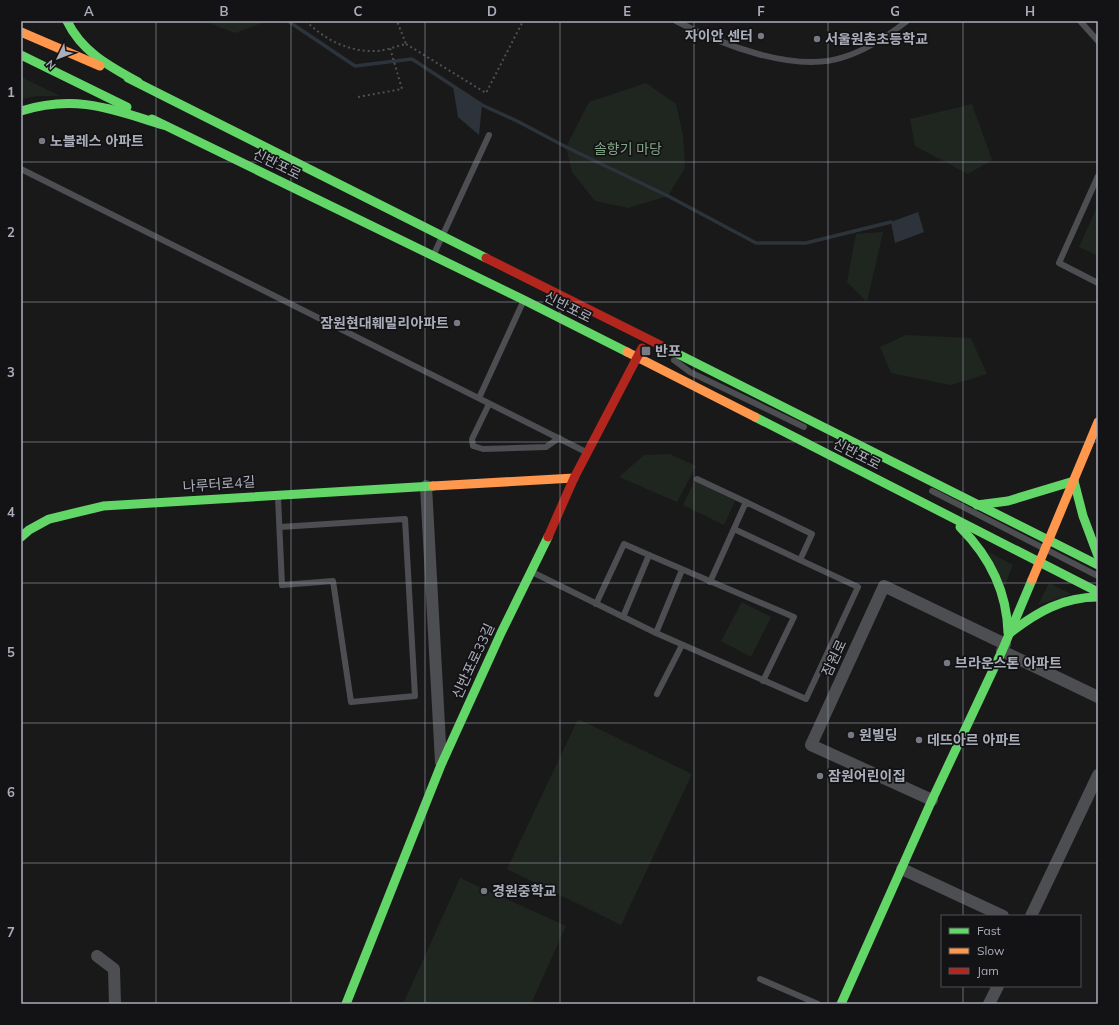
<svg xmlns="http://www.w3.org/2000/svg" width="1119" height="1025" font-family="Mulish,'Noto Sans KR',sans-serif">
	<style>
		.green { fill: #1f2620 }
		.water { fill: #2c333b }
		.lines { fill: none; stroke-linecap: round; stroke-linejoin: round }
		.stream { stroke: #2c333b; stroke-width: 3.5 }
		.path { stroke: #4f5054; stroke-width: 2; stroke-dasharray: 2 3; stroke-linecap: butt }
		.lane { stroke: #4d4e52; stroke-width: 6 }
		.street { stroke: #4d4e52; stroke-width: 12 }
		.fast { stroke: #63d668; stroke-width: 9 }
		.slow { stroke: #ff974d; stroke-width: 9 }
		.jam { stroke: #b3261e; stroke-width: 9 }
		.grid { fill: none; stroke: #aaaeba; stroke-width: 1; stroke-opacity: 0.55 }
		.poi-dot { fill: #777a82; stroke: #131315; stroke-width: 1.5 }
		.labels { text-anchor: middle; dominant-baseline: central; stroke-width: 3.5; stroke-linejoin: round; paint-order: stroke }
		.poi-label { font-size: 14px; font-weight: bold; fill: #aaaeba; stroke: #131315; text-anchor: start }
		.park-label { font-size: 14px; fill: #82a487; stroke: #131315 }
		.street-label { font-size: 14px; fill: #aaaeba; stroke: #131315 }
		.neatline { fill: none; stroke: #aaaeba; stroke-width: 1.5 }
		.grid-label { font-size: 13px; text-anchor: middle; font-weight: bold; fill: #aaaeba }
	</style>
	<rect width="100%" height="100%" fill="#191919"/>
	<g class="green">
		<polygon points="203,21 267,21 235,33"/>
		<polygon points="21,77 60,96 38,96 21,99"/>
		<polygon points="646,83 676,104 683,135 685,168 668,196 628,208 595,201 572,172 566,147 589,102"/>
		<polygon points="972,104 992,160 968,174 915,146 910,119"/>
		<polygon points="1098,205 1098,256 1079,247"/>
		<polygon points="883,232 867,302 847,282 856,234"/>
		<polygon points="906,335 971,338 987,374 951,385 891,373 880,347"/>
		<polygon points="670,454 696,466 677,502 619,477 644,455"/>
		<polygon points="695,481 735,501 724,525 683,505"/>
		<polygon points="988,552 1013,565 1004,588"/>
		<polygon points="1049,583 1071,594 1038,605"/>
		<polygon points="742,602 771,617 751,657 721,641"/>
		<polygon points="578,719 692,774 621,925 507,869"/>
		<polygon points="460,878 566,926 531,1004 403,1004"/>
	</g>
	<g class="water">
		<polygon points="453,86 482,105 479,135 458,117"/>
		<polygon points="918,212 924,232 895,243 891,222"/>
	</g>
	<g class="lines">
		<polyline class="stream" points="288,21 355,66 412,59 482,105 519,122 566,147 668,196 756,243 806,243 891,222"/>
		<g class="path">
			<path d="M306 21C324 39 347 51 372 51 383 52 396 46 406 44L397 21"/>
			<polyline points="406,44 486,93 523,21"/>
			<polyline points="358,97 402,89 390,48"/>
		</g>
		<g class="lane">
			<path d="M676 21C720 44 795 74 844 57 867 50 889 35 907 21"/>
			<polyline points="1080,21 1098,41"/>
			<polyline points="21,169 586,452"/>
			<polyline points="1098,176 1059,263 1098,283"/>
			<polyline points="434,254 489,135"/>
			<polyline points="674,360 690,372 804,427"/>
			<polyline points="479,398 523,302"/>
			<polyline points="489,404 472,439 473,446 483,449 546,447 559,438"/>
			<polyline points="697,479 746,502"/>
			<polyline points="932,491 1098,576"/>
			<polyline points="278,497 282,585 333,581 351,702 415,696 405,519 280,527"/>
			<polyline points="734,529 800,560"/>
			<polyline points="532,572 656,633 806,699 858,587 800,560 812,534 746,502 710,582"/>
			<polyline points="596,604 624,544 649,555"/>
			<polyline points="623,617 649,555 794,617 763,681"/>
			<polyline points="656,633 682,570"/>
			<polyline points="657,694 682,645"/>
			<polyline points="760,979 818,1004"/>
		</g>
		<g class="street">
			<polyline points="426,486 441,762"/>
			<polyline points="1002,651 1098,697"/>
			<polyline points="932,800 811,745 884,586 1005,644"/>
			<polyline points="902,869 1003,916"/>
			<polyline points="1031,916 1098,775"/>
			<polyline points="97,956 114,969 115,1004"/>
			<polyline points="989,1004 998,986"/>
		</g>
		<g class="fast">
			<path d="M67 21C82 52 109 66 138 82"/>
			<polyline points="21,55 127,107"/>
			<polyline points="128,78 486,258"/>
			<path d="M21 111C76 94 111 109 163 125"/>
			<polyline points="152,119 524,300 627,352"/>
			<polyline points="672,351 1098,565"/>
			<polyline points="755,417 1098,592"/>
			<polyline points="1074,481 1083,516 1098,556"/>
			<polyline points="977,505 1008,501 1074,481"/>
			<path d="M960 527C989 556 1007 592 1008 633"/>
			<polyline points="21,537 29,530 49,519 103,506 433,486"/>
			<path d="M1010 633C1037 612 1063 597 1098 597"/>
			<polyline points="346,1004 441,765 501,633 548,537"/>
			<polyline points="841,1004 932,800 1002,651 1032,580"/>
		</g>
		<g class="slow">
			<polyline points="21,32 100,66"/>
			<polyline points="627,352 755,417"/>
			<polyline points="433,486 574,478"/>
			<polyline points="1032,580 1098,422"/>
		</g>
		<g class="jam">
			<polyline points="486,258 672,351"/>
			<polyline points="548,537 574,478 642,348"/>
		</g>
	</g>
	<path class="grid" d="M156 21V1004M291 21V1004M425 21V1004M560 21V1004M694 21V1004M828 21V1004M963 21V916M21 162H1098M21 302H1098M21 442H1098M21 583H1098M21 723H1098M21 863H1098M963 986V1004"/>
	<g class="poi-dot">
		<circle cx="761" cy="36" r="4"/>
		<circle cx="817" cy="39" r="4"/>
		<circle cx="42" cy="141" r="4"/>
		<circle cx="457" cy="323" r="4"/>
		<rect x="641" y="346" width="10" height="10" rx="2"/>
		<circle cx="947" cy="663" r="4"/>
		<circle cx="851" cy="735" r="4"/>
		<circle cx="919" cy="740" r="4"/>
		<circle cx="820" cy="776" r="4"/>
		<circle cx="484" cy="891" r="4"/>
	</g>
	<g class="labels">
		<g class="poi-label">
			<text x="753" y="36" text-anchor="end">자이안 센터</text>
			<text x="825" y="39">서울원촌초등학교</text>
			<text x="50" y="141">노블레스 아파트</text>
			<text x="449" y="323" text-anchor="end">잠원현대훼밀리아파트</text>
			<text x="655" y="351">반포</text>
			<text x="955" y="663">브라운스톤 아파트</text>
			<text x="859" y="735">원빌딩</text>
			<text x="927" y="740">데뜨아르 아파트</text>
			<text x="828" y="776">잠원어린이집</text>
			<text x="492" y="891">경원중학교</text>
		</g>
		<g class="park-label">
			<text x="628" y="149">솔향기 마당</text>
		</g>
		<g class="street-label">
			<text transform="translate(277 164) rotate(26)">신반포로</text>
			<text transform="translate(568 307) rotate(27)">신반포로</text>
			<text transform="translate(857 454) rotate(27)">신반포로</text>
			<text transform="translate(219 484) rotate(-4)">나루터로4길</text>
			<text transform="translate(834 658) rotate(-65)">잠원로</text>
			<text transform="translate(473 661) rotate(-65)">신반포로33길</text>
		</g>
	</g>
	<rect width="1119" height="1025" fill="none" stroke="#131315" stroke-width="44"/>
	<rect x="941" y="915" width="140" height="72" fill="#131315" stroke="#4f5157"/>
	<rect x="949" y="928" width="20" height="6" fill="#63d668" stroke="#4f5157"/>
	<text x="977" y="935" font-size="12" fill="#aaaeba">Fast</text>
	<rect x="949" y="948" width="20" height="6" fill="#ff974d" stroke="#4f5157"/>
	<text x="977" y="955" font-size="12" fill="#aaaeba">Slow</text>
	<rect x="949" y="968" width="20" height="6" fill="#b3261e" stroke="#4f5157"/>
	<text x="977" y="975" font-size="12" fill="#aaaeba">Jam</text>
	<g transform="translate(58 58) rotate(227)" stroke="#131315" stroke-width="3" paint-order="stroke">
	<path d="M0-3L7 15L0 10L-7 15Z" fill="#aaaeba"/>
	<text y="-6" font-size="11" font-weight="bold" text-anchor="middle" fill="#aaaeba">N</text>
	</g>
	<rect x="22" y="22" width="1075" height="981" class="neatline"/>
	<g class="grid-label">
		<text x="89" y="16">A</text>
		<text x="224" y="16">B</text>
		<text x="358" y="16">C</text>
		<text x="492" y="16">D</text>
		<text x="627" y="16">E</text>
		<text x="761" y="16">F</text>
		<text x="895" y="16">G</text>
		<text x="1030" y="16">H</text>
		<text x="11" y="97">1</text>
		<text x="11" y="237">2</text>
		<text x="11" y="377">3</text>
		<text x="11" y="517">4</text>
		<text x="11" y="657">5</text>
		<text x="11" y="797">6</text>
		<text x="11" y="937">7</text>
	</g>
</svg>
